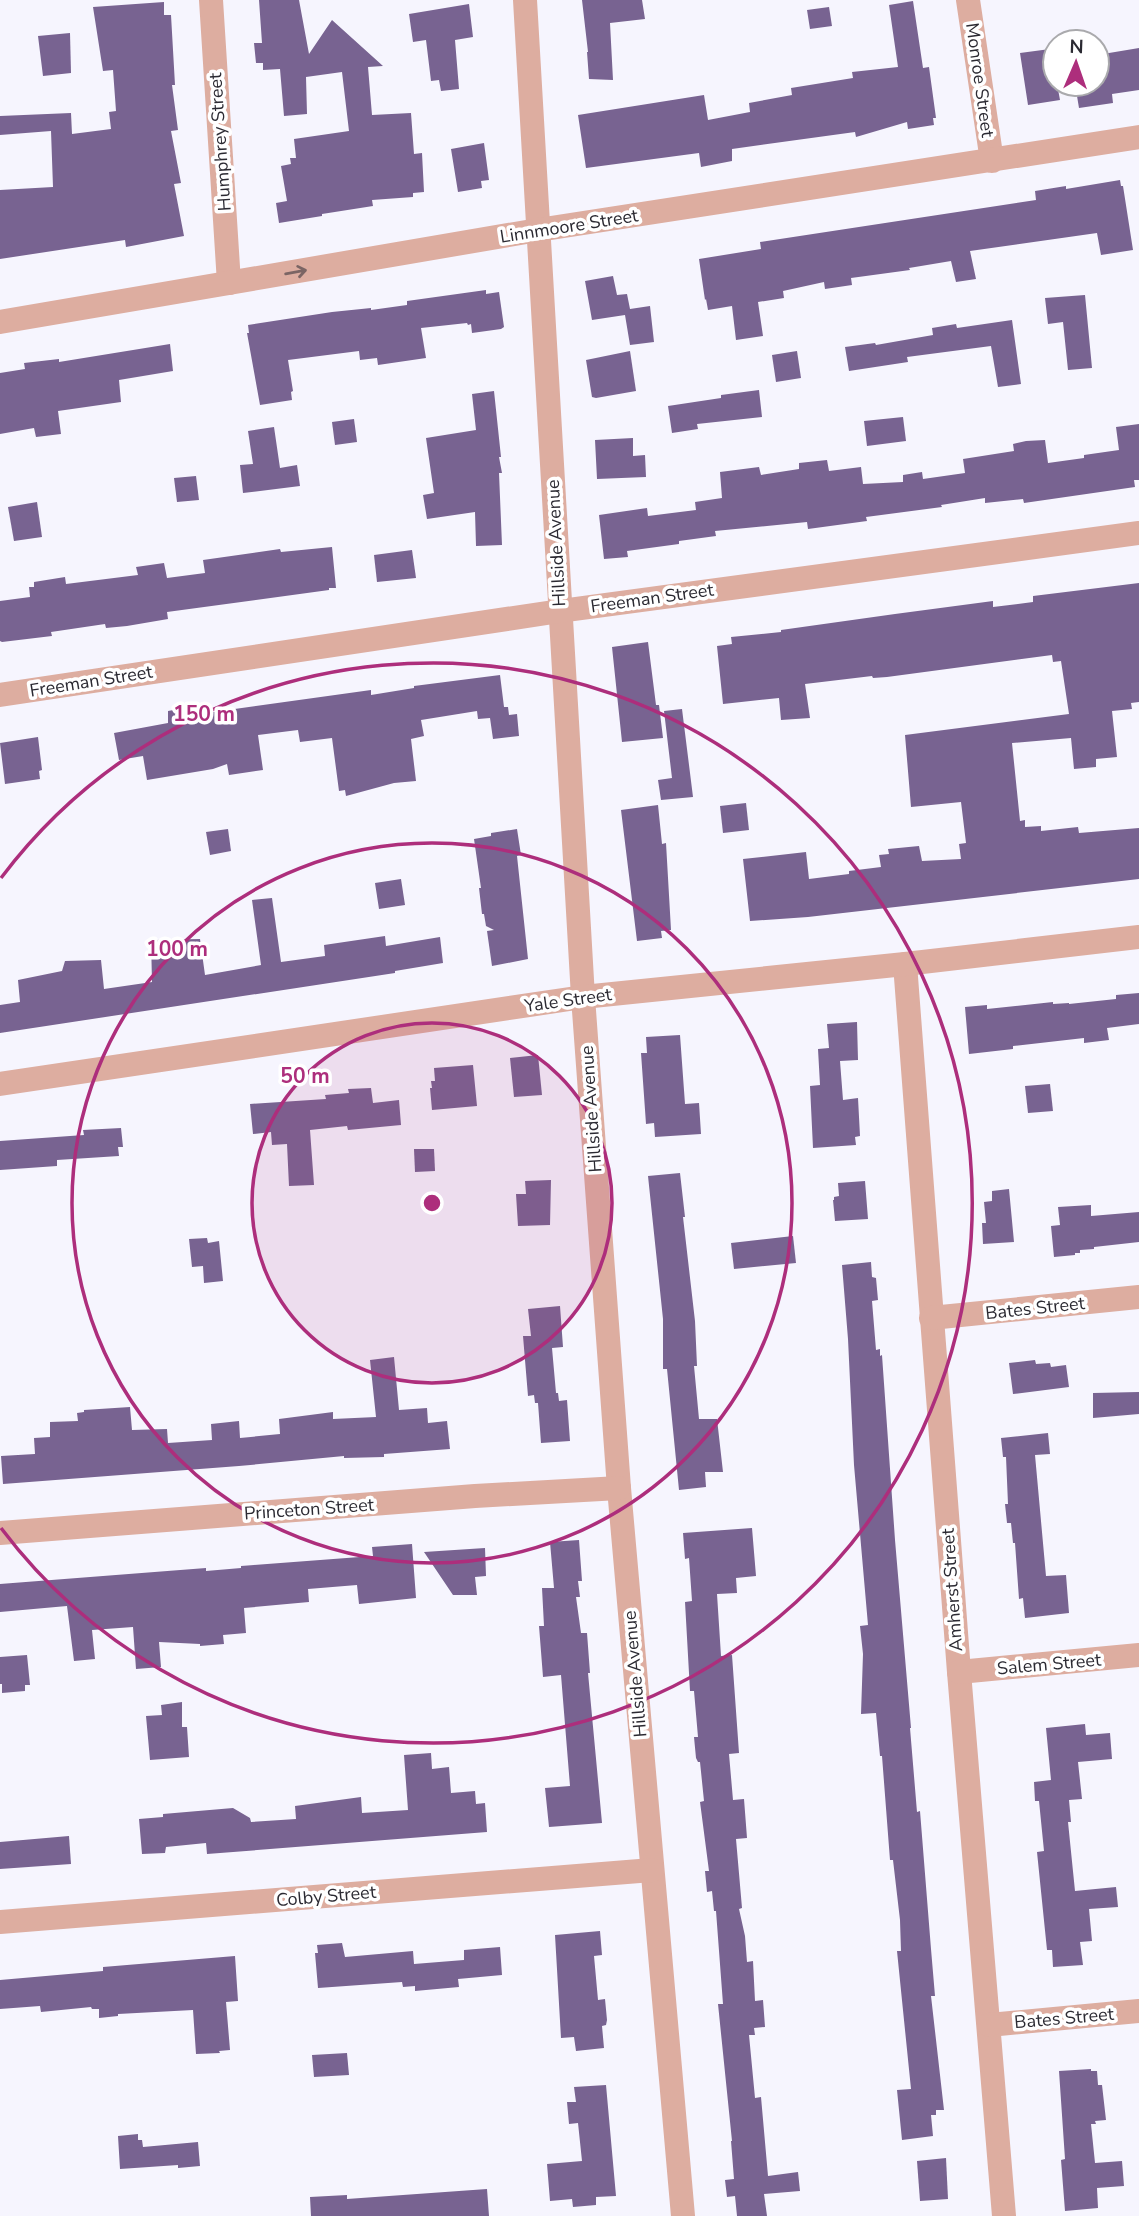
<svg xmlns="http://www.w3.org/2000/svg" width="1139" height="2216" font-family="'Nunito Sans',sans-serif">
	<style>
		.building { fill: #786391 }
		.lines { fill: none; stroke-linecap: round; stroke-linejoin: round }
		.minor { stroke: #ddada0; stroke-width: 24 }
		.oneway { stroke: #7b6564 }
		.ring { fill: none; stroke: #ad2e7c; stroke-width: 3.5 }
		.labels { text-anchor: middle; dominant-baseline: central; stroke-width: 7; stroke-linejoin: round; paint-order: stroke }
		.street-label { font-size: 18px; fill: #2b2a32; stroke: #fff }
		.centre { fill: #ad2e7c; stroke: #fff; stroke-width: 3.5 }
		.ring-label { font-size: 21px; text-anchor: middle; font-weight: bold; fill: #ad2e7c; stroke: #fff; stroke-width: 7; stroke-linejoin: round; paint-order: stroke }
	</style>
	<rect width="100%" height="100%" fill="#f6f5fe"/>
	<g class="building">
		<polygon points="259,0 299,0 309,54 332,20 383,66 368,67 372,115 411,113 414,154 422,153 424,192 413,193 413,197 372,200 373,206 322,214 322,216 279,223 276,203 287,201 281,166 291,164 290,158 296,158 294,139 349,131 342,72 306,77 307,114 284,116 280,69 263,70 263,63 256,63 254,43 262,43"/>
		<polygon points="582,0 642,0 645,19 610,23 613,80 589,79 587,52 588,52"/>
		<polygon points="913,1 923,68 929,67 936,118 933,118 934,125 908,129 907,122 856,137 855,132 732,149 732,161 701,167 699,153 586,168 578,115 704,95 708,120 750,112 749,103 792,95 791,88 853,78 852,72 898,67 889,5"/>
		<polygon points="164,2 164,15 171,15 175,85 172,85 178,130 171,131 181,183 174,184 184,236 126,247 125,240 0,259 0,190 53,187 51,131 0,135 0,116 71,113 72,134 111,129 109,112 116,111 113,70 103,71 93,7"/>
		<polygon points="469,4 473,37 455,40 459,89 441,91 439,80 431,81 426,40 413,42 409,14"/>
		<polygon points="829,7 832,26 810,29 807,10"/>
		<polygon points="70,33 71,73 43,76 38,36"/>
		<polygon points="1139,48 1139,90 1112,94 1113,103 1079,108 1075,84 1097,84 1097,55"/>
		<polygon points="1050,49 1055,68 1055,84 1057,84 1060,100 1028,105 1020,53"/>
		<polygon points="484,143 489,180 481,181 482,188 458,192 451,149"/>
		<polygon points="1120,180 1121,186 1123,186 1133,250 1101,255 1097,233 970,251 976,279 956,282 951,261 909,268 910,270 851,278 852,285 825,289 824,282 783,291 784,298 758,302 763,336 736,340 732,306 708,310 706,299 705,300 699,259 761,249 760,242 1036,200 1035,191 1066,186 1066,189"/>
		<polygon points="613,276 617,295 627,294 630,309 650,306 654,342 630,345 625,315 592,320 585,281"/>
		<polygon points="486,290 486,294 499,292 504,327 501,329 472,333 471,324 468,325 467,323 421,328 426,358 378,365 377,358 360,360 359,351 288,360 293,391 291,392 292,400 260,405 247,333 249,333 248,325 332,312 371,308 371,310 407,305 407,301"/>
		<polygon points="1085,295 1092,368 1068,370 1063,322 1048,324 1045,298"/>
		<polygon points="1012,320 1021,384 998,387 991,346 907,357 908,362 849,371 845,347 875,343 876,345 933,335 932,328 956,324 957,328"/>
		<polygon points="170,344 173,371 119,380 121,402 58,411 61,434 36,437 34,428 0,434 0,373 25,369 24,363 59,359 59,362"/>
		<polygon points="630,351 636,391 596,398 592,397 586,360"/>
		<polygon points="797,351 801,378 776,382 772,355"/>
		<polygon points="759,390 762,417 697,424 698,429 672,433 668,406 721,398 721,395"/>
		<polygon points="494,391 501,457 499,457 502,473 499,473 502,545 476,546 475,512 427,519 423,495 434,493 426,438 476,430 472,394"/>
		<polygon points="903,417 906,441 867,446 864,421"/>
		<polygon points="354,419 357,442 335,445 332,422"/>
		<polygon points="1139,424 1139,480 1134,480 1135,487 1024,503 1023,499 985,503 985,498 941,505 942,507 866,517 867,521 808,529 807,522 715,531 716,536 679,541 679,544 627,551 628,557 604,559 599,515 647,508 648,516 696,510 695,502 722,498 720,472 759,467 761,475 799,469 799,463 827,460 829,471 861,467 863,484 903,482 903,475 922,472 923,479 965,473 963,459 1014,451 1013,444 1026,441 1045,440 1048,463 1084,458 1084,455 1119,450 1116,427"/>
		<polygon points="274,427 280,468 297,465 300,486 243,493 240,465 253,464 248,431"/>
		<polygon points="633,438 633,456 645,455 646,477 597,479 595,440"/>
		<polygon points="196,476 199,500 177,502 174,478"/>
		<polygon points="37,502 42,537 14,541 8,507"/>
		<polygon points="332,547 336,588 329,588 329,590 167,612 168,619 127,626 106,628 105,624 51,632 52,636 2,642 0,641 0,601 30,597 29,587 34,587 34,582 65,577 66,584 138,575 136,567 164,563 167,578 205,573 203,560 280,549 281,552"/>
		<polygon points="412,550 416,578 377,582 374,555"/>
		<polygon points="1139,583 1139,702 1131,703 1132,709 1112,711 1117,757 1096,759 1096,767 1074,769 1071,738 1012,743 1020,821 1025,820 1025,827 1041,826 1041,831 1078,827 1079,833 1139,828 1139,879 808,917 750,921 743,859 806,852 809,879 849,874 849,871 881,867 879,855 889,854 888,849 919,846 922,861 961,859 959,844 966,843 961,802 911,807 905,735 1069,714 1061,661 1053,662 1052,655 887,677 873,678 872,676 805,684 810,718 781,720 779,698 723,704 717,646 732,644 731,637 781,632 781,630 895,614 993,601 993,607 1033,602 1033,596"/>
		<polygon points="648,642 656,705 659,705 663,738 622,742 612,647"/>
		<polygon points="500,675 504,707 508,707 509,715 517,714 519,736 493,739 490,718 478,719 477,711 421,720 424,736 411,739 416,781 394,783 346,796 345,790 339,791 332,738 300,742 298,730 258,735 263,770 229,775 227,764 213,769 147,780 143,756 119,760 114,733 168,723 168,711 196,706 197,714 199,714 371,690 371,695 414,688 414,686"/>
		<polygon points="682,709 693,797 661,800 658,780 672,778 664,711"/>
		<polygon points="38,737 42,770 39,771 40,779 5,784 0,743"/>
		<polygon points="746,803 749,830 723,833 720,806"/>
		<polygon points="658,805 662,844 666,843 671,930 661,931 662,938 637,941 621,810"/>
		<polygon points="228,829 231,851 210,855 206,832"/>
		<polygon points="517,829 521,855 517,856 528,959 492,966 487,931 494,930 486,926 484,914 482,914 479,888 481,888 474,839 491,836 491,833"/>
		<polygon points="401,879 405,905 379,909 375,883"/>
		<polygon points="272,898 281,962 325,956 324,945 385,936 386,946 440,937 443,963 395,971 395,973 0,1033 0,1005 20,1002 18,980 62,971 65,961 101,960 104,989 152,982 151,940 200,939 205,975 261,965 252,900"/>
		<polygon points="1139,993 1139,1024 1107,1028 1109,1040 1084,1043 1084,1038 1013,1046 1013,1049 969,1054 965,1007 987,1005 987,1009 1053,1002 1053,1004 1069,1003 1069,1004 1116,999 1116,995"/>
		<polygon points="857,1022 858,1060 840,1061 843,1100 858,1098 860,1136 855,1137 856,1145 813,1148 810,1086 820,1085 818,1049 829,1048 827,1024"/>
		<polygon points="680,1035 685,1104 699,1103 701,1134 655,1137 654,1123 646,1124 641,1053 647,1053 646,1037"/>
		<polygon points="538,1055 542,1095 514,1097 510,1058"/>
		<polygon points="473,1065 477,1106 432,1110 430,1088 432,1088 431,1081 435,1081 434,1068"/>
		<polygon points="1050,1084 1053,1111 1028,1113 1025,1086"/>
		<polygon points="371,1088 373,1103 399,1100 401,1125 348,1130 347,1126 310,1130 314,1185 289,1186 287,1144 272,1145 271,1132 253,1134 250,1104 326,1099 325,1095 349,1093 348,1089"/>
		<polygon points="121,1128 123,1147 118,1147 119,1156 57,1160 57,1166 0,1170 0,1141 84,1135 83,1130"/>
		<polygon points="414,1149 434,1149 435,1171 415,1172"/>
		<polygon points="680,1173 685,1217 683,1217 695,1321 697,1366 694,1366 699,1419 717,1419 723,1472 705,1472 706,1487 679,1490 667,1369 663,1369 663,1319 648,1176"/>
		<polygon points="551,1180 550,1225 518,1226 516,1194 526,1194 525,1181"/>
		<polygon points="865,1181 868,1219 835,1221 833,1200 834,1200 834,1197 839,1196 838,1183"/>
		<polygon points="1009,1189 1014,1242 983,1244 982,1223 986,1223 984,1202 992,1201 992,1191"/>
		<polygon points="1091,1205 1091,1216 1139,1212 1139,1242 1094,1247 1094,1249 1080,1250 1080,1253 1075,1253 1075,1255 1054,1257 1051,1226 1060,1225 1058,1207"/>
		<polygon points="793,1236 796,1263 734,1269 731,1243"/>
		<polygon points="207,1238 208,1243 219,1241 223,1281 204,1283 203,1266 192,1267 189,1239"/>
		<polygon points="871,1262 872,1277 876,1278 878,1300 872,1301 876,1350 880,1349 880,1356 882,1355 895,1540 911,1728 910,1728 917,1812 920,1811 931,1949 935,1996 931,1996 944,2110 936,2110 936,2115 931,2115 933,2136 902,2140 897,2090 911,2089 897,1951 901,1951 900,1920 893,1860 890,1860 882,1756 880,1756 876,1713 861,1714 863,1654 860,1626 868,1625 854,1465 848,1339 842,1265"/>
		<polygon points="560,1306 563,1347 552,1348 556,1393 558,1393 559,1401 567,1400 570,1441 541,1443 538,1403 535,1403 534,1395 528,1396 523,1336 531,1336 528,1309"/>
		<polygon points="394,1357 399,1410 427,1408 428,1423 447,1421 450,1449 384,1454 384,1457 344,1458 344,1456 239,1466 3,1484 1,1456 35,1454 34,1438 50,1437 50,1422 78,1421 77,1413 84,1412 84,1410 130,1407 132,1430 167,1429 168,1443 212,1440 211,1424 239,1421 240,1438 280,1434 279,1419 333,1412 333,1419 376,1417 370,1360"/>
		<polygon points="1035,1360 1036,1364 1050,1363 1051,1367 1066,1365 1069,1387 1013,1394 1009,1363"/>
		<polygon points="1139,1392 1139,1414 1093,1418 1093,1393"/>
		<polygon points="1048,1433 1050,1454 1035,1455 1046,1576 1066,1575 1069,1613 1025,1618 1023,1598 1019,1599 1015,1543 1013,1543 1011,1523 1007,1523 1005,1504 1008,1504 1006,1457 1003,1457 1001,1438"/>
		<polygon points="752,1528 756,1576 736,1578 737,1593 717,1594 721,1656 732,1655 739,1753 729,1754 733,1800 744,1799 747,1838 736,1839 742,1908 739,1909 745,1936 747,1962 753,1961 755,2001 763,2000 765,2027 754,2028 755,2035 749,2035 755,2098 761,2097 768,2176 798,2172 800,2191 764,2194 767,2216 737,2216 735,2196 727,2197 725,2180 734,2179 731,2141 732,2141 718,2004 723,2004 716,1911 714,1911 712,1891 707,1892 705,1871 709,1871 700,1802 704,1801 700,1762 698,1762 696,1758 694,1737 698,1737 694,1691 690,1691 685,1602 692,1601 689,1558 685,1559 683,1533"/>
		<polygon points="579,1540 582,1581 578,1581 580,1597 576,1597 581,1633 587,1633 590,1673 588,1673 602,1823 549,1827 545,1788 570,1786 561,1675 543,1677 539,1626 544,1626 542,1588 554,1588 550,1542"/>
		<polygon points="412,1544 416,1598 359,1604 357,1585 308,1589 309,1602 244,1608 246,1633 223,1635 224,1644 200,1646 200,1644 159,1642 161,1667 136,1669 133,1627 92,1630 95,1659 74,1661 67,1606 0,1612 0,1584 206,1568 206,1571 241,1568 241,1566 254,1565 373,1556 372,1547"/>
		<polygon points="485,1548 486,1576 475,1577 477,1595 453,1595 424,1552"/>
		<polygon points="27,1655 30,1685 25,1685 25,1691 2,1693 2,1684 0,1684 0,1657"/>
		<polygon points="182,1702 182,1727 187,1727 189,1757 150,1760 146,1716 162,1715 161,1705"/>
		<polygon points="1085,1724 1086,1735 1110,1733 1112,1759 1078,1762 1082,1799 1069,1800 1071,1822 1068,1822 1075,1891 1116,1887 1118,1907 1089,1909 1092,1941 1080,1942 1083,1965 1053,1967 1052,1950 1047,1950 1037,1852 1044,1851 1039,1801 1035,1801 1034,1782 1051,1780 1046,1728"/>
		<polygon points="431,1753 432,1769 449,1767 451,1793 475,1791 476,1804 485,1803 487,1832 207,1854 206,1843 166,1847 165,1853 142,1854 139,1819 163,1817 163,1814 233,1808 250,1818 251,1822 296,1819 295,1806 361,1797 362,1813 408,1810 404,1755"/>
		<polygon points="69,1836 71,1864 0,1869 0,1842"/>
		<polygon points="600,1931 602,1955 594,1956 598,2000 605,1999 607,2020 606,2025 602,2026 604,2048 576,2051 574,2037 561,2038 555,1935"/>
		<polygon points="342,1943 345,1957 413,1951 414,1964 464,1960 464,1950 500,1947 502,1975 458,1979 459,1987 415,1991 415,1986 403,1987 402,1982 318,1988 315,1953 318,1953 317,1945"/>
		<polygon points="235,1956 238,2001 226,2002 230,2050 219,2051 220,2053 196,2054 193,2010 118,2014 118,2016 99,2018 99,2009 92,2009 91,2007 41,2012 40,2006 0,2009 0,1980 103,1971 103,1967"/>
		<polygon points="347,2053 349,2075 314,2077 312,2055"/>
		<polygon points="1091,2069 1091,2071 1097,2071 1098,2085 1102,2085 1106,2120 1095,2121 1096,2124 1091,2124 1095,2163 1122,2161 1124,2186 1097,2188 1098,2208 1065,2211 1061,2160 1065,2159 1059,2071"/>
		<polygon points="606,2085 616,2196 596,2197 596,2205 573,2207 572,2199 550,2201 547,2164 582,2161 578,2123 569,2124 567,2102 576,2102 574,2087"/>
		<polygon points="138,2134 138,2140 142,2140 143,2147 198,2142 200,2166 178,2168 178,2165 120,2169 118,2136"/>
		<polygon points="946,2158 948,2199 920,2201 917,2161"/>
		<polygon points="487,2189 489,2216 311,2216 310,2197 347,2195 347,2199"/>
	</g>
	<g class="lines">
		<g class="minor">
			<polyline points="211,0 229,283"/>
			<polyline points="525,0 583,997 619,1488 683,2216"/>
			<polyline points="968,0 992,161"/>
			<polyline points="0,322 538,230 1139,137"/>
			<polyline points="0,695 560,611 1139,533"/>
			<polyline points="905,964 959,1672 1004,2216"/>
			<polyline points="0,1084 583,997 905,964 1139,937"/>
			<polyline points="931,1318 1139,1297"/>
			<polyline points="0,1533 475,1496 619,1488"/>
			<polyline points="959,1672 1139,1655"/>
			<polyline points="0,1922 652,1870"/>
			<polyline points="989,2025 1139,2011"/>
		</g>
	</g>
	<defs><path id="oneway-shaft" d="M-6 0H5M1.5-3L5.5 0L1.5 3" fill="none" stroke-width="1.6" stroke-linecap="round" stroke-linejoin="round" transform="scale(1.75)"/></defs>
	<use class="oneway" href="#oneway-shaft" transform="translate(296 272) rotate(-10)"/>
	<circle cx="432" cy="1203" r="180" fill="#ad2e7c" fill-opacity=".12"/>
	<g class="ring">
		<circle cx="432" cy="1203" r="180"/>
		<circle cx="432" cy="1203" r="360"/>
		<path d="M1 878A540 540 0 1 1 1 1528"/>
	</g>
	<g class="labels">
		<g class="street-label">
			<text transform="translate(980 80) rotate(82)">Monroe Street</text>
			<text transform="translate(220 142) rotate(-94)">Humphrey Street</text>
			<text transform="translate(569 226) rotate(-9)">Linnmoore Street</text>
			<text transform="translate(556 543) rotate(-93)">Hillside Avenue</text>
			<text transform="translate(652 598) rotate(-8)">Freeman Street</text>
			<text transform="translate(91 681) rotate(-9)">Freeman Street</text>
			<text transform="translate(568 1000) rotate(-8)">Yale Street</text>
			<text transform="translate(591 1109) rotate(-94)">Hillside Avenue</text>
			<text transform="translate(1035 1308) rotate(-6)">Bates Street</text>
			<text transform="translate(309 1509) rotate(-4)">Princeton Street</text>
			<text transform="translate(952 1590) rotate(-94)">Amherst Street</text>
			<text transform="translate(1049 1664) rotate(-5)">Salem Street</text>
			<text transform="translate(635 1674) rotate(-95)">Hillside Avenue</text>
			<text transform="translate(326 1896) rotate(-5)">Colby Street</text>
			<text transform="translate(1064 2018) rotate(-5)">Bates Street</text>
		</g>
	</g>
	<circle cx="432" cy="1203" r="10" class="centre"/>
	<g class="ring-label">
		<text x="204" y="721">150 m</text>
		<text x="177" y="956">100 m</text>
		<text x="305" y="1083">50 m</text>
	</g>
	<g transform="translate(1076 63) rotate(2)"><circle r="33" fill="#ffffff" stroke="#aaaaad" stroke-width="2"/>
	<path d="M0-5L12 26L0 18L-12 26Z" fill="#ad2e7c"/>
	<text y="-10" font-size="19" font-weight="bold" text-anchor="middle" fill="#2b2a32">N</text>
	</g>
</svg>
